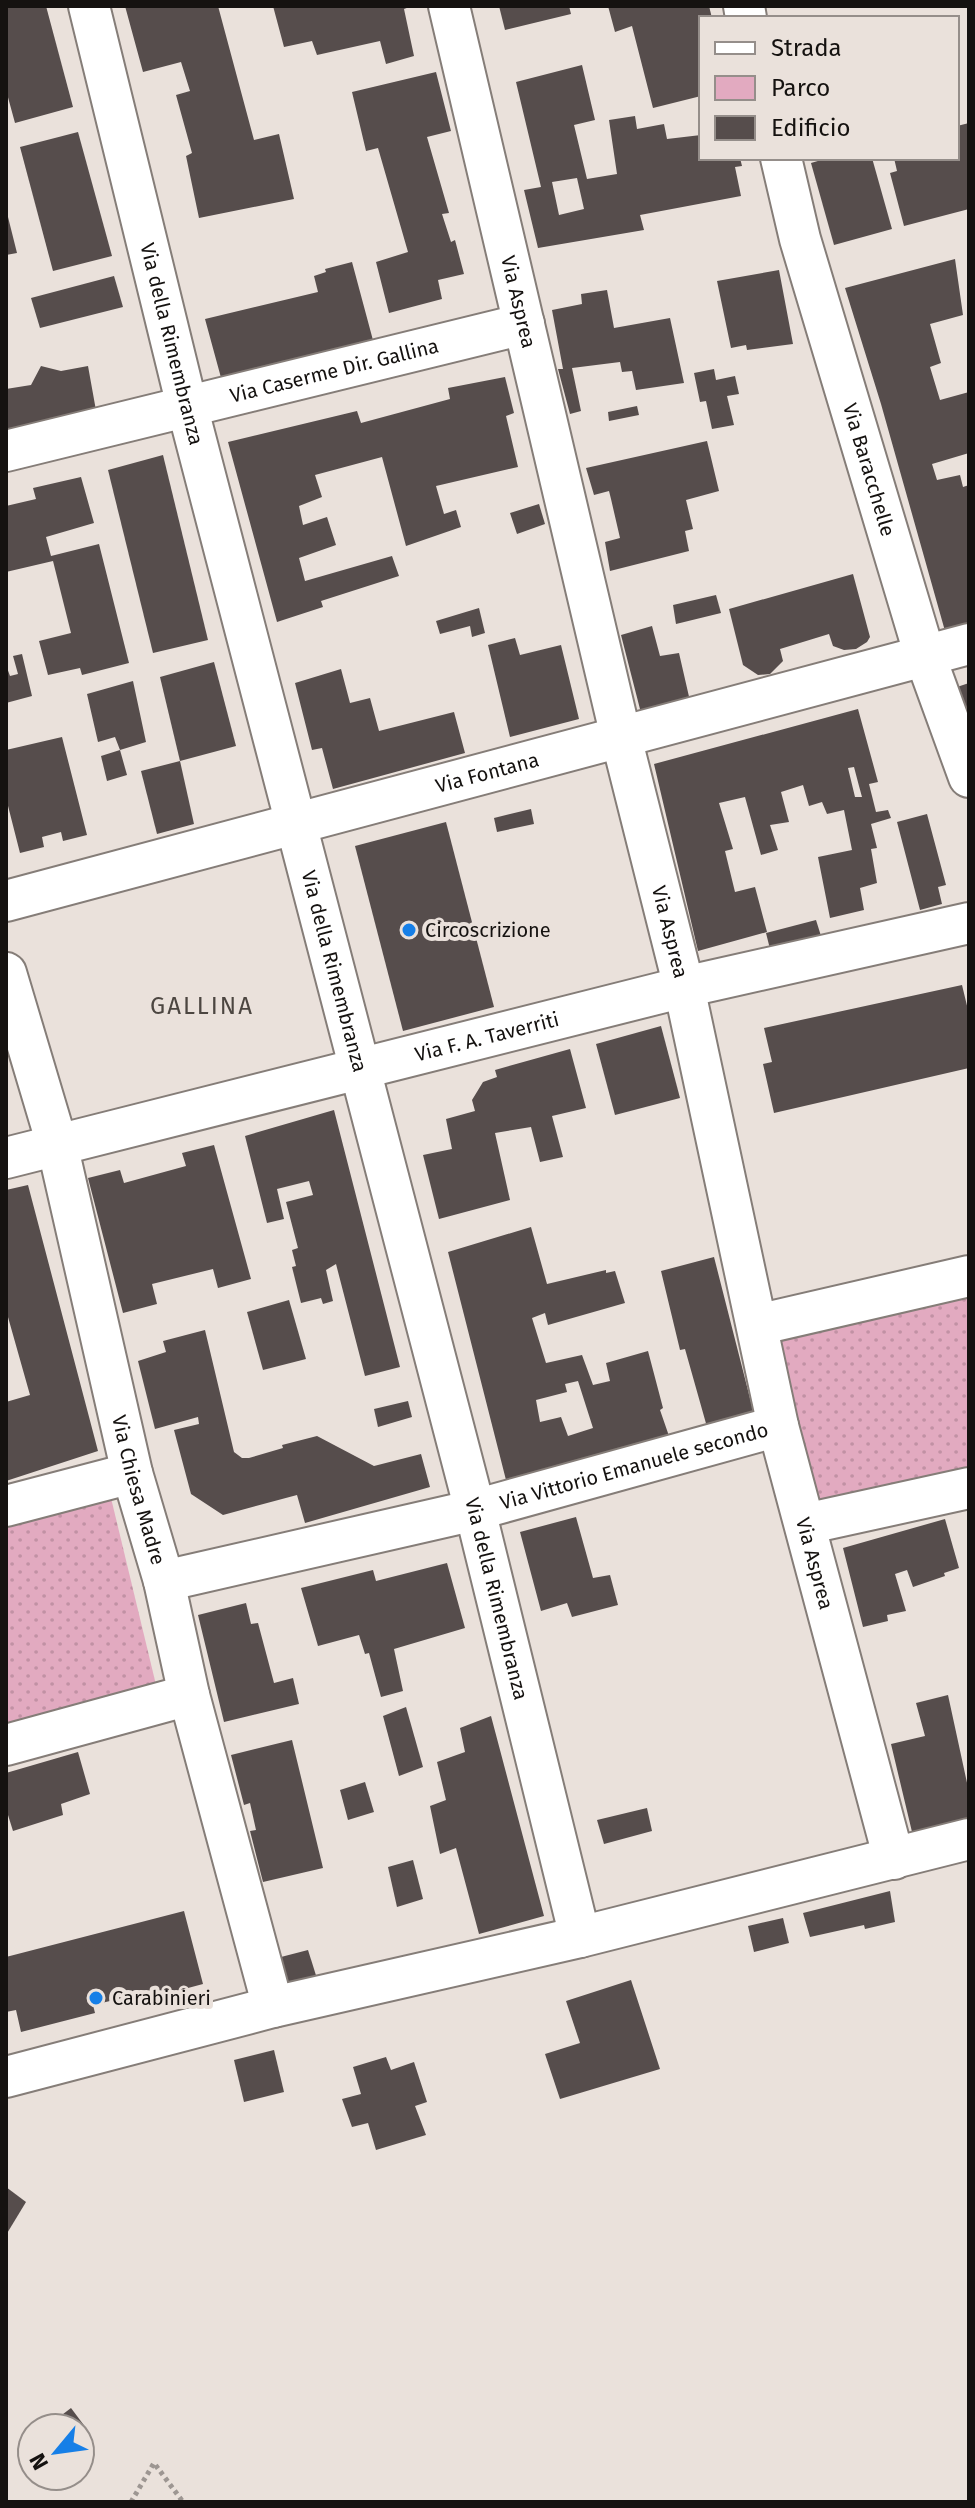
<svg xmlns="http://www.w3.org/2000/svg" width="975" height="2508" font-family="'Fira Sans',sans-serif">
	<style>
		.green { fill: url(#green-dots) }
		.building { fill: #564d4c; fill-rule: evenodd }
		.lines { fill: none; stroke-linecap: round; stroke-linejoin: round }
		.minor-casing { stroke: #857d78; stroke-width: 44 }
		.path { stroke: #9d9692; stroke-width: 5; stroke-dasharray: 4 4; stroke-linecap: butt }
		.minor { stroke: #fff; stroke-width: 40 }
		.poi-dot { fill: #167fe7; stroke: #eae1db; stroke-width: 3 }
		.labels { text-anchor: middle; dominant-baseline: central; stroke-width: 8; stroke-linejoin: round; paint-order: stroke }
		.street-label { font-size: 20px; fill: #151210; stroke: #eae1db }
		.poi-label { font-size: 20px; fill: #151210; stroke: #eae1db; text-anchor: start }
		.quarter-label { font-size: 24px; letter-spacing: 2px; fill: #4c4641; stroke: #eae1db }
	</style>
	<defs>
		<pattern id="green-dots" width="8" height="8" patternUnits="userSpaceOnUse" patternTransform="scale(2)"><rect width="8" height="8" fill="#e2aac0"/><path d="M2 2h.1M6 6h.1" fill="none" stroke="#c191a4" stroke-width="1.8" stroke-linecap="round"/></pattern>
	</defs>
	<rect width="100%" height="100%" fill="#eae1db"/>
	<g class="green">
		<polygon points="969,1291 969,1478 815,1513 774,1335"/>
		<polygon points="111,1498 157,1689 6,1731 6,1525"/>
	</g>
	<g class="building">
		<polygon points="6,6 46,6 73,107 15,123 6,90"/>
		<polygon points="125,6 218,6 254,140 279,134 294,199 199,218 186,156 192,153 176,95 190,91 181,62 143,72"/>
		<polygon points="273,6 412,6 404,9 414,56 386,64 380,41 317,55 312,41 284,47"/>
		<polygon points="499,6 569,6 571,14 505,30"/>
		<polygon points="608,6 709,6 712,18 701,18 701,96 653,108 632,26 615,32"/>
		<path d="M582 65 595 120 574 125 587 179 617 174 609 120 635 116 637 129 664 124 667 139 701 135V158H740L742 166 735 167 741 196 640 215 644 230 538 248 524 190 541 187 516 82ZM577 178 584 209 559 215 552 182Z"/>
		<polygon points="436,72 451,131 427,137 449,213 442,214 451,242 455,240 464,274 438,280 442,299 389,313 376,262 408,252 378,148 366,151 352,92"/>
		<polygon points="969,123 969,209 904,226 890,173 897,171 894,158 957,158 957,126"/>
		<polygon points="78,132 112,256 53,271 20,147"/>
		<polygon points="828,158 872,158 892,229 834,245 811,163"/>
		<polygon points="6,209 17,253 6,255"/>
		<polygon points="955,259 963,315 930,324 941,363 930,367 940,400 969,392 969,453 932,464 937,480 960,475 963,487 969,485 969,624 945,631 881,404 845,288"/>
		<polygon points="352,262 374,344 223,385 205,319 318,292 314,276 326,272 325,269"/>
		<polygon points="779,270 793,344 747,350 746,345 731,348 717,281"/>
		<polygon points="114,276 123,307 40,328 31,298"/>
		<polygon points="607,290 614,328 670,318 684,383 636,390 632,371 622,372 620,362 572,368 581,411 570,414 558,369 563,369 552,310 582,304 581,294"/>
		<polygon points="41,366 61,371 88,366 97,416 6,441 6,389 31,385"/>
		<polygon points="714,369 716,380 735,376 739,394 727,396 734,425 712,429 706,401 700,402 694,373"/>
		<polygon points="505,377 514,413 506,416 518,467 436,486 444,514 456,510 461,527 406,546 382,457 315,475 322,497 299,506 303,525 327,517 336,545 299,558 305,581 392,556 399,576 321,601 323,607 277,622 228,442 357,411 361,423 450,399 448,388"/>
		<polygon points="637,406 639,415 609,421 608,412"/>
		<polygon points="707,441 719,491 686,500 693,529 685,531 689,551 610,571 605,542 620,538 611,499 609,491 594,495 586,468"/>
		<polygon points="163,455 208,640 153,653 108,470"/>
		<polygon points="81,477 94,523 46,537 51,556 99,544 129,663 82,675 80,668 48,675 39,641 71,633 53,561 6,572 6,506 36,499 33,488"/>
		<polygon points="539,504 545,524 517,534 510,513"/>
		<polygon points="853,574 870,637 867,642 856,649 844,650 833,646 829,634 780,649 783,661 770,674 758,675 743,665 729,609"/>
		<polygon points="716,595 721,613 676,624 673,605"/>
		<polygon points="479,608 485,633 472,637 470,626 440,634 436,621"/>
		<polygon points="652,626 660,656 679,653 690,701 641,713 621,635"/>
		<polygon points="515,638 520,655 561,645 579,719 510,737 488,645"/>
		<polygon points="22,654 32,696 6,703 6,665 10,676 18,674 13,656"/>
		<polygon points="214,662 236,746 180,761 160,677"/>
		<polygon points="341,669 350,703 370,698 379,731 454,712 465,753 333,789 322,748 312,750 295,683"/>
		<polygon points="133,681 146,742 120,750 115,737 98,742 87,694"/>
		<polygon points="969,683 969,724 957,687"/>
		<path d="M858 709 878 782 869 784 876 812 888 810 891 818 871 824 877 848 871 849 877 883 860 888 864 910 830 918 818 857 852 850 844 810 827 814 822 802 809 806 803 785 781 792 789 822 770 825 778 850 761 855 745 797 719 803 733 849 725 851 735 892 755 887 767 932 698 951 654 764ZM854 767 859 786 862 797H855L848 768Z"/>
		<polygon points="62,737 87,835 63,841 61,832 42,837 44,847 20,853 6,798 6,750"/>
		<polygon points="120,750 127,775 107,781 101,756"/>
		<polygon points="180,761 194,824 157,834 141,771"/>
		<polygon points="531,809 534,824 497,832 494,818"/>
		<polygon points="927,814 946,885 938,887 942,904 920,910 897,822"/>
		<polygon points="446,822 494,1007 403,1031 355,846"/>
		<polygon points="816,920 821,936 770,949 766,933"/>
		<polygon points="962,985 969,1014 969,1068 774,1113 763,1064 772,1062 764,1028"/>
		<polygon points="661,1026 680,1098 615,1115 596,1044"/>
		<polygon points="570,1049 586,1108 552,1116 563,1157 540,1162 531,1127 495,1133 510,1200 439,1219 423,1155 452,1149 446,1119 475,1111 472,1100 483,1082 497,1077 495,1070"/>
		<polygon points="334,1110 400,1367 365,1376 336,1264 326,1270 333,1301 323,1304 321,1298 301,1303 292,1267 296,1266 292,1250 298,1248 286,1202 313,1195 309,1181 277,1189 284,1219 267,1223 245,1136"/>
		<polygon points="214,1145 251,1279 218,1288 213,1269 152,1284 157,1304 123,1313 88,1178 120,1170 124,1183 186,1166 182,1153"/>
		<polygon points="28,1185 98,1451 6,1481 6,1402 30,1395 6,1310 6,1190"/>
		<path d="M531 1227 547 1284 606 1270V1273L615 1271 625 1303 548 1325 545 1313 532 1318 546 1363 582 1355 593 1385 610 1381 606 1363 648 1351 663 1408 660 1410 669 1436 506 1480 448 1252ZM578 1381 593 1428 568 1436 561 1417 540 1422 536 1400 567 1392 565 1384Z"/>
		<polygon points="714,1257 754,1414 707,1427 685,1349 680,1350 661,1271"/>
		<polygon points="289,1300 306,1359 263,1370 247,1312"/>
		<polygon points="205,1330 234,1452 242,1458 249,1458 283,1448 282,1445 317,1436 374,1466 421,1454 430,1487 305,1523 297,1495 223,1515 191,1494 174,1430 199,1424 198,1417 155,1429 138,1361 166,1352 163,1341"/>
		<polygon points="408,1401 412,1417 378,1427 374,1409"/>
		<polygon points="576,1517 593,1578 610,1575 618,1605 572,1617 567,1603 541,1611 520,1532"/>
		<polygon points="945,1519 959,1568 944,1573 945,1576 913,1587 907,1570 895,1574 906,1611 887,1615 888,1621 863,1627 843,1548"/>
		<polygon points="447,1563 465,1628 394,1649 403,1691 381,1697 369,1653 365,1654 359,1635 318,1646 301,1588 373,1570 376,1581"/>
		<polygon points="246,1603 251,1624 258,1623 274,1683 293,1678 299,1704 224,1722 198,1615"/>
		<polygon points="948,1695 969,1792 969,1822 913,1836 891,1744 925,1736 916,1703"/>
		<polygon points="406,1707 423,1767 399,1776 383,1716"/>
		<polygon points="491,1716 544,1916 479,1934 456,1848 440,1854 430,1806 446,1800 437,1762 465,1752 460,1728"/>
		<polygon points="292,1740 323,1868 263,1882 250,1831 256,1830 250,1803 244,1805 231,1755"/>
		<polygon points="78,1752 90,1794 61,1804 63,1815 13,1831 8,1815 6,1815 6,1773"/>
		<polygon points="365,1782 374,1812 348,1820 340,1790"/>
		<polygon points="647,1808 652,1831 604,1844 597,1820"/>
		<polygon points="413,1860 423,1899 397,1907 388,1867"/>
		<polygon points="890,1891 895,1922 865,1929 864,1925 810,1937 803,1913"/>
		<polygon points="184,1911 203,1984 128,2004 127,1997 93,2005 95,2013 21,2032 16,2010 6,2012 6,1957"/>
		<polygon points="783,1918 789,1943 754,1952 748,1926"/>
		<polygon points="308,1950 320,1988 291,1996 281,1957"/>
		<polygon points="631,1980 660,2069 560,2099 545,2054 580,2043 566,2001"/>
		<polygon points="274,2050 284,2092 244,2102 234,2060"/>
		<polygon points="386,2057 391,2070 414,2062 427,2102 415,2106 426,2135 376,2150 368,2123 352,2127 342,2099 361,2094 353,2067"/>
		<polygon points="6,2187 26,2202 6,2235"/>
		<polygon points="71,2408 86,2428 80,2433 80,2428 53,2428 50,2424"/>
	</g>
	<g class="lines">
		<defs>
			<g id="minor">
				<path id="s1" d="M89 6 187 406 475 1510 580 1937"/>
				<path id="s2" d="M449 6 621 737 684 987 778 1426 894 1859"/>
				<polyline points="744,6 746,18"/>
				<path id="s3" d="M781 158 800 239 925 656 969 777"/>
				<path id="s4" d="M6 451 524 324"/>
				<path id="s5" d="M6 901 969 644"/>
				<path id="s6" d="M6 973 57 1144 132 1473 164 1581 189 1695 273 2007"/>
				<path id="s7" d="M6 1158 684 987 969 923"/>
				<polyline points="757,1325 969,1276"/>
				<polyline points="6,1506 132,1473"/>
				<polyline points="805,1524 969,1488"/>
				<path id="s8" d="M164 1581 475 1510 778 1426"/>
				<polyline points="6,1745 189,1695"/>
				<polyline points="6,2077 273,2007 580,1937 969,1839"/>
			</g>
		</defs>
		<use href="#minor" class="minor-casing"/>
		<polyline class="path" points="131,2502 154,2463 183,2502"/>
		<use href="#minor" class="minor"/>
	</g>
	<g class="poi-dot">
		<circle cx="409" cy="930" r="8"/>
		<circle cx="96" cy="1998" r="8"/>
	</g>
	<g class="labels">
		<g class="street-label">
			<text stroke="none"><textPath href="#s2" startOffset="304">Via Asprea</textPath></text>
			<text stroke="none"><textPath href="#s1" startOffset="348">Via della Rimembranza</textPath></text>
			<text stroke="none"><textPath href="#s4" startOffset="338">Via Caserme Dir. Gallina</textPath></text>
			<text stroke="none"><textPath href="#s3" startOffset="324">Via Baracchelle</textPath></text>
			<text stroke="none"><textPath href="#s5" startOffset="498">Via Fontana</textPath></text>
			<text stroke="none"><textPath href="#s2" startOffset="952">Via Asprea</textPath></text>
			<text stroke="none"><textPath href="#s1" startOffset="996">Via della Rimembranza</textPath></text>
			<text stroke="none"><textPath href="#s7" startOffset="496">Via F. A. Taverriti</textPath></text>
			<text stroke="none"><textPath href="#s8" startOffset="484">Via Vittorio Emanuele secondo</textPath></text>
			<text stroke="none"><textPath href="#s6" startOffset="534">Via Chiesa Madre</textPath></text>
			<text stroke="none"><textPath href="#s2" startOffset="1600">Via Asprea</textPath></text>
			<text stroke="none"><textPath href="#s1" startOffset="1644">Via della Rimembranza</textPath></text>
		</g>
		<g class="poi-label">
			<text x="425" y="930">Circoscrizione</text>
			<text x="112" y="1998">Carabinieri</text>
		</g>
		<g class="quarter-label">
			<text x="202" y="1006">GALLINA</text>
		</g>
	</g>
	<rect width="975" height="2508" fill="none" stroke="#151210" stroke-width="16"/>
	<rect x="699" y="16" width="260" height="144" fill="#eae1db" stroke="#958e8a" stroke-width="2"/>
	<rect x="715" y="42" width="40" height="12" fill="#ffffff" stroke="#958e8a" stroke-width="2"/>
	<text x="771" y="56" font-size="24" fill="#151210">Strada</text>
	<rect x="715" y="76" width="40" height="24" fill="#e2aac0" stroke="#958e8a" stroke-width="2"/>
	<text x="771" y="96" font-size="24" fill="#151210">Parco</text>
	<rect x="715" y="116" width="40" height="24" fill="#564d4c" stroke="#958e8a" stroke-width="2"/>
	<text x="771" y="136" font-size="24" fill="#151210">Edificio</text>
	<g transform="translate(56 2452) rotate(241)"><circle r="38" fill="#eae1db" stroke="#958e8a" stroke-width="2"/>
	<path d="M0-6L14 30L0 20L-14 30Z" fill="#167fe7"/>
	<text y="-12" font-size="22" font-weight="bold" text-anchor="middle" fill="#151210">N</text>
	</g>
</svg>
